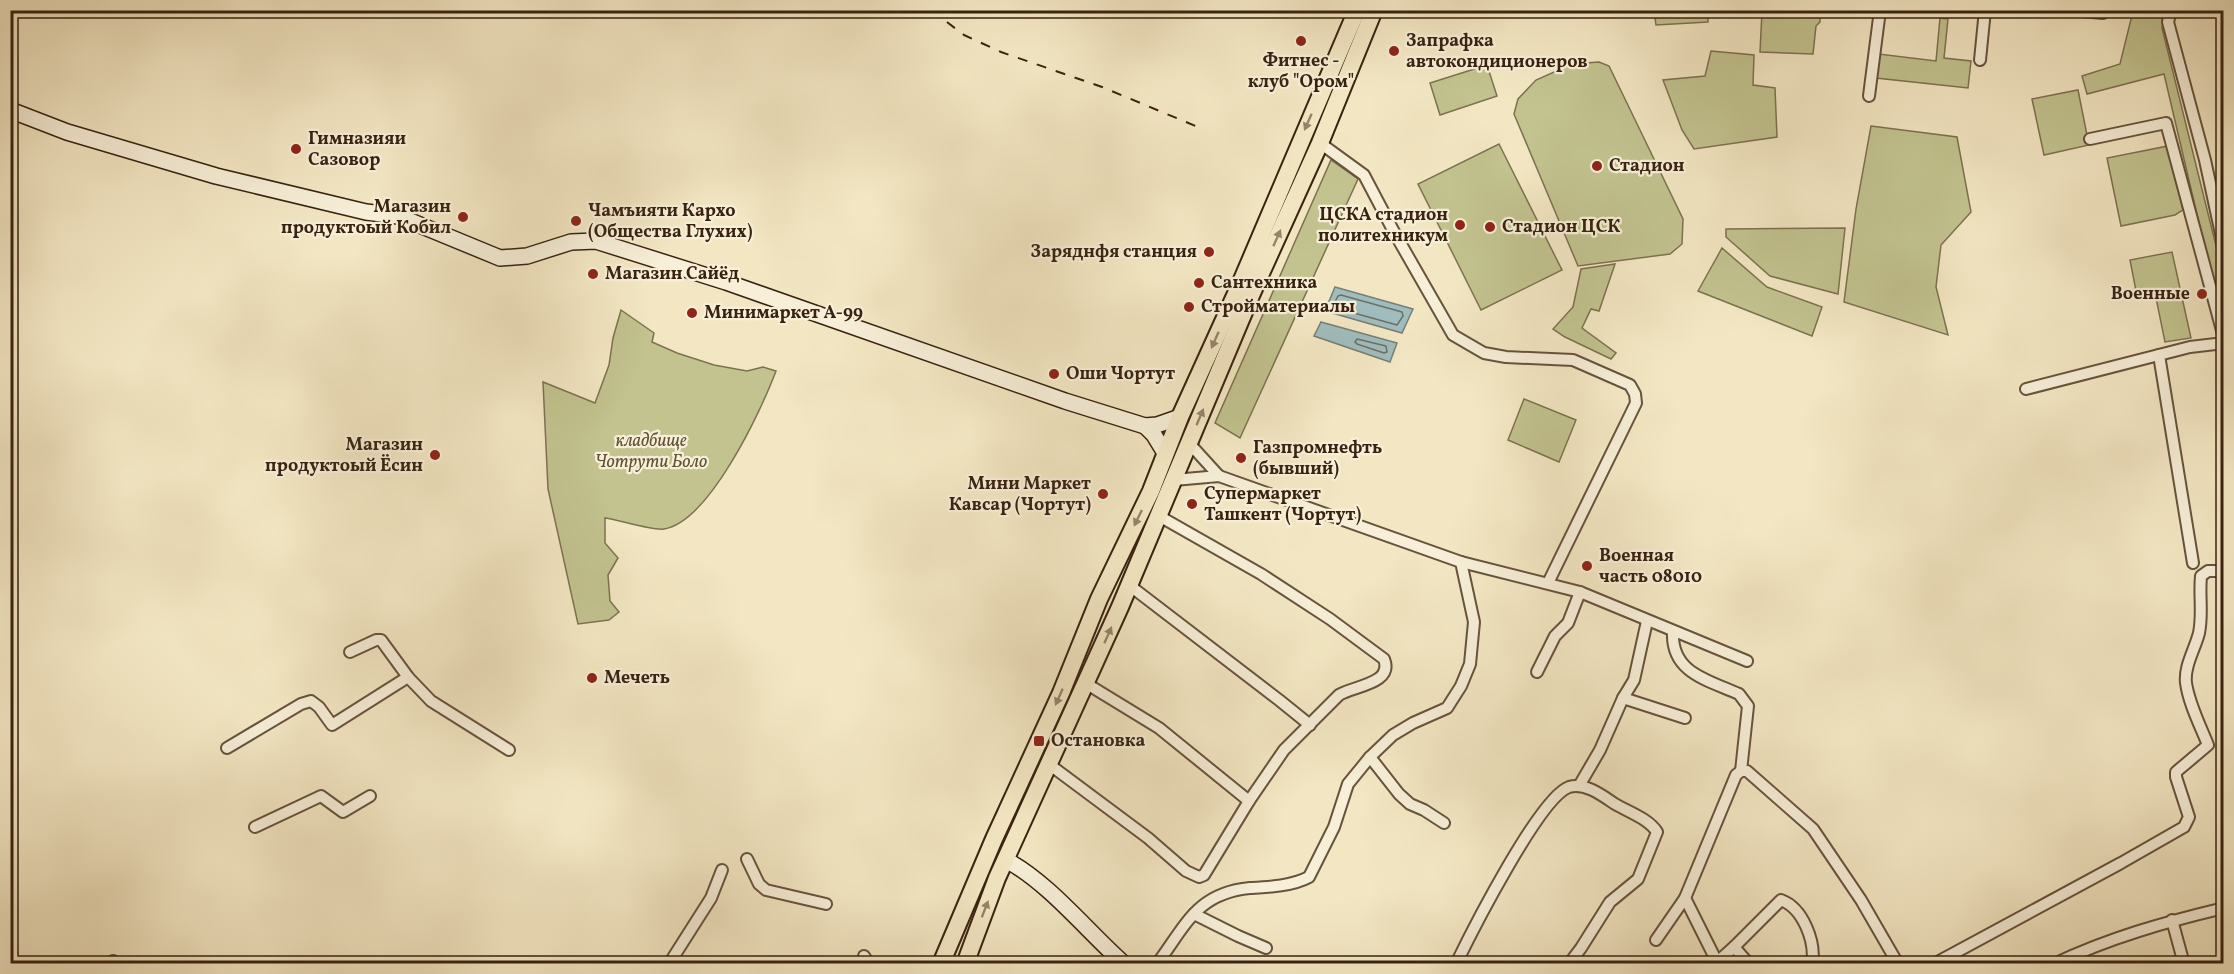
<svg xmlns="http://www.w3.org/2000/svg" width="2234" height="974" font-family="Vollkorn,serif">
	<style>
		.green { fill: #c2c38f; stroke: #7d7250; stroke-width: 1.5 }
		.water { fill: #a0bdbe; stroke: #767f78; stroke-width: 1.5 }
		.lines { fill: none; stroke-linecap: round; stroke-linejoin: round }
		.shore { stroke: #6c7067; stroke-width: 1.5 }
		.street-casing { stroke: #67533d; stroke-width: 14 }
		.secondary-casing { stroke: #382210; stroke-width: 18 }
		.primary-casing { stroke: #382210; stroke-width: 20 }
		.street { stroke: #f7efd8; stroke-width: 10 }
		.secondary { stroke: #f7efd8; stroke-width: 15 }
		.primary { stroke: #f3e7c3; stroke-width: 16 }
		.rail { stroke: #382210; stroke-width: 2; stroke-dasharray: 10 10; stroke-linecap: butt }
		.oneway { fill: #96846a }
		.poi-dot { fill: #8f2418; stroke: #f7efd8; stroke-width: 2 }
		.labels { text-anchor: middle; dominant-baseline: central; stroke-width: 4.5; stroke-linejoin: round; paint-order: stroke }
		.poi-label { font-size: 18px; font-weight: bold; fill: #382210; stroke: #f7efd8; text-anchor: start }
		.park-label { font-size: 18px; font-style: italic; fill: #615236; stroke: #f7efd8 }
	</style>
	<rect width="100%" height="100%" fill="#f3e7c3"/>
	<filter id="stains"><feTurbulence type="fractalNoise" baseFrequency=".00333" numOctaves="4"/><feColorMatrix values="0 0 0 0 .2 0 0 0 0 .09 0 0 0 0 .02 0 0 0 .5 -.17"/></filter>
	<radialGradient id="worn" r=".72"><stop offset=".6" stop-color="#630" stop-opacity="0"/><stop offset="1" stop-color="#630" stop-opacity=".3"/></radialGradient>
	<g class="green">
		<polygon points="1654,11 1708,11 1708,22 1656,25"/>
		<polygon points="1762,11 1820,11 1820,22 1816,26 1813,54 1760,52"/>
		<polygon points="2133,11 2165,11 2162,28 2223,274 2223,315 2203,240 2164,74 2087,94 2082,76 2120,64"/>
		<polygon points="1940,18 1948,19 1944,58 1971,61 1968,88 1876,78 1879,54 1936,61"/>
		<polygon points="1711,51 1754,55 1753,85 1775,88 1777,137 1694,149 1682,130 1663,80 1705,76"/>
		<polygon points="1599,62 1609,66 1683,219 1682,244 1670,254 1578,266 1514,114 1518,99 1536,80 1572,64"/>
		<polygon points="1487,65 1497,96 1440,115 1430,83"/>
		<polygon points="2078,90 2089,145 2044,155 2032,99"/>
		<polygon points="1871,126 1957,137 1971,212 1941,245 1936,287 1948,335 1844,302 1856,209"/>
		<polygon points="1499,144 1562,270 1481,310 1418,184"/>
		<polygon points="2168,146 2183,210 2175,215 2121,226 2107,158"/>
		<polygon points="1331,160 1358,179 1240,438 1215,423"/>
		<polygon points="1845,228 1838,294 1770,276 1726,237 1726,229"/>
		<polygon points="1722,248 1767,287 1822,307 1812,336 1698,291"/>
		<polygon points="2172,252 2191,338 2165,342 2155,293 2137,296 2130,260"/>
		<polygon points="1615,264 1599,311 1591,309 1582,328 1616,353 1611,359 1565,337 1553,329 1573,307 1581,269"/>
		<path d="M621 310 654 333 652 342 677 353 714 365 747 371 763 367 776 371C761 411 709 522 664 529 652 531 620 520 605 518V543L618 558 608 575 610 601 619 612 609 620 578 624 548 489 543 382 595 403 609 365 613 338Z"/>
		<polygon points="1524,399 1576,420 1559,462 1508,440"/>
	</g>
	<g class="water">
		<polygon points="1335,287 1413,309 1402,333 1325,311"/>
		<polygon points="1321,322 1397,343 1390,362 1314,336"/>
	</g>
	<g class="lines">
		<g class="shore">
			<polygon points="1341,295 1402,312 1403,316 1397,325 1336,308 1334,304 1338,296"/>
			<polygon points="1357,339 1386,346 1387,352 1384,353 1357,344 1355,342"/>
		</g>
		<defs>
			<g id="street">
				<polyline points="2070,10 2103,13 2106,10"/>
				<polyline points="2171,10 2168,22 2205,160 2224,248"/>
				<polyline points="1980,60 1985,10"/>
				<polyline points="1869,96 1880,10"/>
				<polyline points="2090,139 2166,123 2224,338"/>
				<polyline points="1320,143 1364,175 1394,232 1453,335 1484,353 1506,357 1573,360 1630,385 1635,394 1636,403 1548,583"/>
				<polyline points="2159,355 2193,563"/>
				<polyline points="2026,389 2190,347 2224,343"/>
				<polyline points="1189,443 1219,476"/>
				<polyline points="1174,480 1219,476 1461,562 1580,592 1747,661"/>
				<polyline points="1129,585 1279,700 1310,725"/>
				<path d="M1673 632C1671 673 1708 680 1739 694L1748 706 1741 771"/>
				<polyline points="350,652 376,640 381,640 408,677"/>
				<polyline points="1537,672 1555,636 1568,623 1580,592"/>
				<polyline points="1087,684 1159,728 1249,801"/>
				<polyline points="1623,698 1685,718"/>
				<polyline points="227,748 301,704 311,701 319,707 332,725 408,677 431,701 509,750"/>
				<polyline points="1370,757 1399,794 1410,804 1424,810 1444,823"/>
				<path d="M1050 765 1148 838 1186 871 1199 877 1204 875 1249 801 1284 750 1339 695C1353 686 1394 684 1384 659L1330 619 1261 574 1159 516"/>
				<polyline points="1579,786 1600,750 1623,698 1634,680 1647,621"/>
				<polyline points="255,827 321,796 343,812 370,796"/>
				<polyline points="747,859 759,884 766,890 826,904"/>
				<polyline points="1685,898 1717,962"/>
				<polyline points="1194,914 1238,936 1266,948"/>
				<polyline points="2172,920 2184,964"/>
				<polyline points="1656,940 1685,898 1736,775 1741,771 1747,771 1813,829 1861,900 1898,964"/>
				<polyline points="1734,947 1749,964"/>
				<polyline points="864,956 869,964"/>
				<polyline points="107,964 113,961"/>
				<polyline points="669,964 711,898 722,870"/>
				<path d="M1157 964C1186 925 1197 893 1250 888 1269 887 1292 886 1309 877L1334 827 1348 784 1370 757 1393 735 1413 723 1447 708 1461 686 1470 664 1474 622 1461 562"/>
				<path d="M1456 964C1472 931 1540 797 1569 787 1585 782 1603 796 1615 804 1629 812 1649 819 1657 832L1638 879 1610 902 1581 948 1569 964"/>
				<path d="M1715 964 1734 947 1781 900C1803 908 1816 942 1812 964"/>
				<path d="M1934 964 2121 863 2184 827 2189 817 2176 777V772L2208 745C2200 725 2189 704 2186 683 2184 666 2195 649 2199 633 2203 614 2199 595 2201 576L2208 571H2224"/>
				<path d="M2054 964C2109 938 2165 922 2224 908"/>
			</g>
			<g id="secondary">
				<polyline points="10,110 67,132 216,176 366,212 398,216 500,258 527,256 571,242 596,241 726,282 1065,401 1145,426 1157,425 1180,417"/>
				<polyline points="1145,426 1154,435 1165,453"/>
				<path d="M1006 860C1048 882 1087 931 1124 964"/>
			</g>
			<g id="primary">
				<polyline points="941,964 994,839 1061,693 1099,599 1151,491 1180,417 1239,287 1357,10"/>
				<polyline points="965,964 997,878 1120,607 1252,293 1320,143 1374,10"/>
			</g>
		</defs>
		<use href="#street" class="street-casing"/>
		<use href="#secondary" class="secondary-casing"/>
		<use href="#primary" class="primary-casing"/>
		<use href="#street" class="street"/>
		<use href="#secondary" class="secondary"/>
		<use href="#primary" class="primary"/>
		<polyline class="rail" points="931,10 964,35 1001,52 1102,87 1198,127"/>
	</g>
	<defs><path id="oneway-solid" d="M-6-.8H1V-3.2L6.5 0L1 3.2V.8H-6Z" transform="scale(1.5)"/></defs>
	<g class="oneway">
		<use href="#oneway-solid" transform="translate(1308 122) rotate(114)"/>
		<use href="#oneway-solid" transform="translate(1277 238) rotate(-66)"/>
		<use href="#oneway-solid" transform="translate(1215 340) rotate(114)"/>
		<use href="#oneway-solid" transform="translate(1200 417) rotate(-67)"/>
		<use href="#oneway-solid" transform="translate(1138 518) rotate(116)"/>
		<use href="#oneway-solid" transform="translate(1108 635) rotate(-66)"/>
		<use href="#oneway-solid" transform="translate(1059 697) rotate(114)"/>
		<use href="#oneway-solid" transform="translate(985 909) rotate(-69)"/>
	</g>
	<g class="poi-dot">
		<circle cx="1301" cy="41" r="6"/>
		<circle cx="1394" cy="51" r="6"/>
		<circle cx="296" cy="149" r="6"/>
		<circle cx="1597" cy="166" r="6"/>
		<circle cx="463" cy="217" r="6"/>
		<circle cx="576" cy="221" r="6"/>
		<circle cx="1460" cy="225" r="6"/>
		<circle cx="1490" cy="227" r="6"/>
		<circle cx="1209" cy="252" r="6"/>
		<circle cx="593" cy="274" r="6"/>
		<circle cx="1199" cy="283" r="6"/>
		<circle cx="2202" cy="294" r="6"/>
		<circle cx="1189" cy="307" r="6"/>
		<circle cx="692" cy="313" r="6"/>
		<circle cx="1054" cy="374" r="6"/>
		<circle cx="435" cy="455" r="6"/>
		<circle cx="1241" cy="458" r="6"/>
		<circle cx="1103" cy="494" r="6"/>
		<circle cx="1192" cy="504" r="6"/>
		<circle cx="1587" cy="566" r="6"/>
		<circle cx="592" cy="678" r="6"/>
		<rect x="1033" y="735" width="12" height="12" rx="3"/>
	</g>
	<g class="labels">
		<g class="poi-label">
			<text x="1406" y="41">Запрафка<tspan x="1406" dy="21">автокондиционеров</tspan></text>
			<text x="1301" y="61" text-anchor="middle">Фитнес -<tspan x="1301" dy="21">клуб "Ором"</tspan></text>
			<text x="308" y="139">Гимназияи<tspan x="308" dy="21">Сазовор</tspan></text>
			<text x="1609" y="166">Стадион</text>
			<text x="451" y="207" text-anchor="end">Магазин<tspan x="451" dy="21">продуктоый Кобил</tspan></text>
			<text x="588" y="211">Чамъияти Кархо<tspan x="588" dy="21">(Общества Глухих)</tspan></text>
			<text x="1448" y="215" text-anchor="end">ЦСКА стадион<tspan x="1448" dy="21">политехникум</tspan></text>
			<text x="1502" y="227">Стадион ЦСК</text>
			<text x="1197" y="252" text-anchor="end">Заряднфя станция</text>
			<text x="605" y="274">Магазин Сайёд</text>
			<text x="1211" y="283">Сантехника</text>
			<text x="2190" y="294" text-anchor="end">Военные</text>
			<text x="1201" y="307">Стройматериалы</text>
			<text x="704" y="313">Минимаркет А-99</text>
			<text x="1066" y="374">Оши Чортут</text>
			<text x="423" y="445" text-anchor="end">Магазин<tspan x="423" dy="21">продуктоый Ёсин</tspan></text>
			<text x="1253" y="448">Газпромнефть<tspan x="1253" dy="21">(бывший)</tspan></text>
			<text x="1091" y="484" text-anchor="end">Мини Маркет<tspan x="1091" dy="21">Кавсар (Чортут)</tspan></text>
			<text x="1204" y="494">Супермаркет<tspan x="1204" dy="21">Ташкент (Чортут)</tspan></text>
			<text x="1599" y="556">Военная<tspan x="1599" dy="21">часть 08010</tspan></text>
			<text x="604" y="678">Мечеть</text>
			<text x="1051" y="741">Остановка</text>
		</g>
		<g class="park-label">
			<text x="651" y="441">кладбище<tspan x="651" dy="21">Чотрути Боло</tspan></text>
		</g>
	</g>
	<rect width="2234" height="974" fill="none" stroke="#f3e7c3" stroke-width="36"/>
	<rect x="12" y="12" width="2210" height="950" fill="none" stroke="#382210" stroke-width="3"/>
	<rect x="18" y="18" width="2198" height="938" fill="none" stroke="#382210" stroke-width="1.5"/>
	<rect width="100%" height="100%" filter="url(#stains)"/>
	<rect width="100%" height="100%" fill="url(#worn)"/>
</svg>
